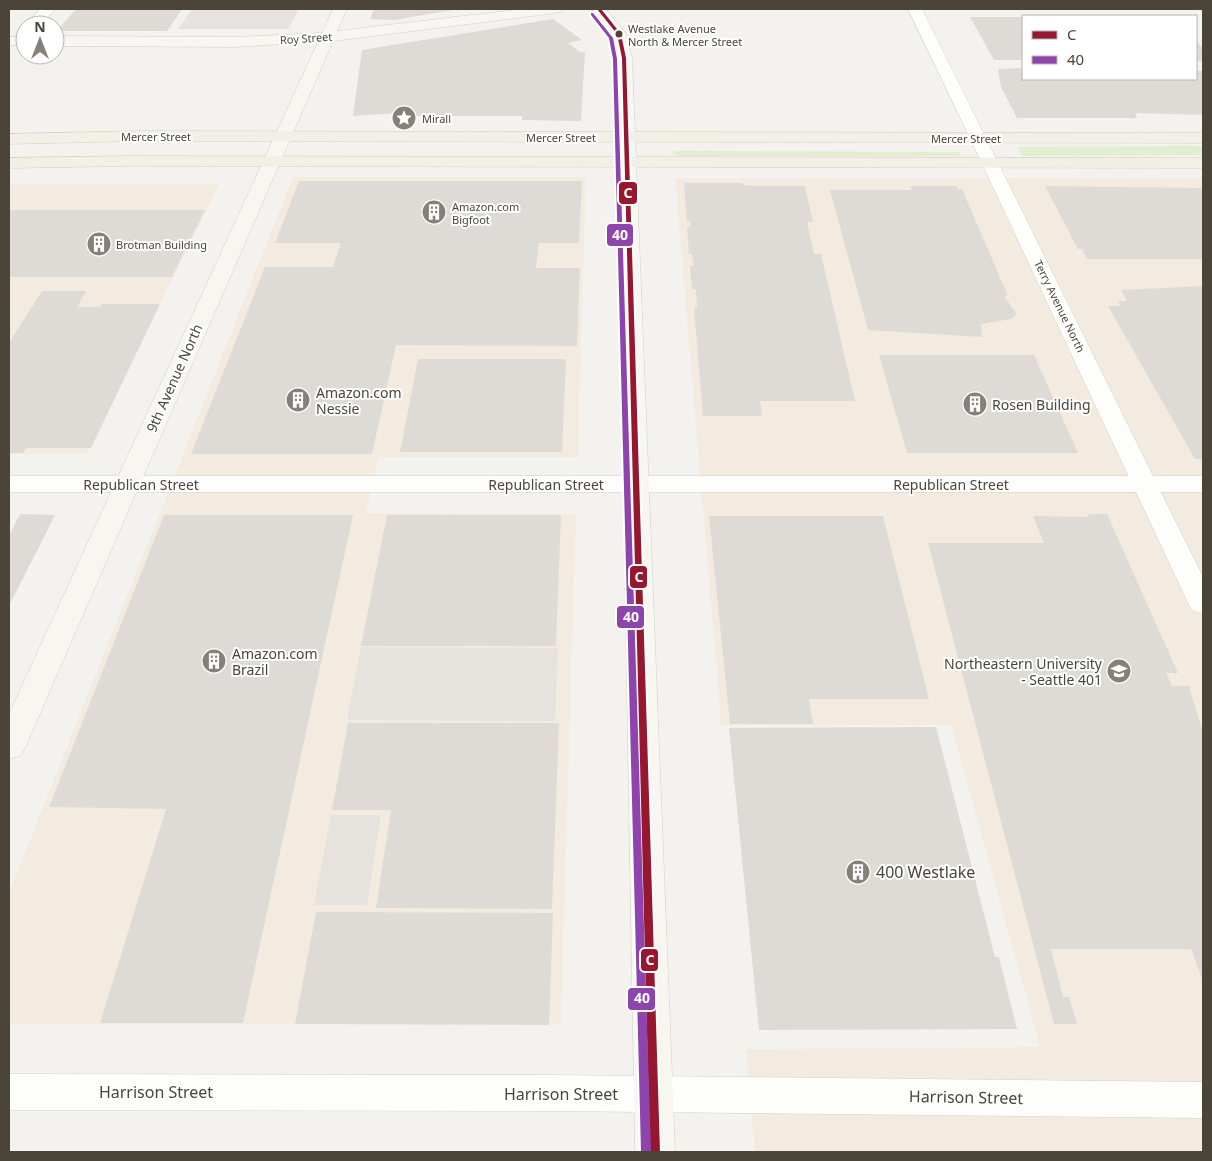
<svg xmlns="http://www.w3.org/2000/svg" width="1212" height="1161" font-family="'Noto Sans',sans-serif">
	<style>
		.commercial { fill: #f3ebdf }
		.green { fill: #e1eecf }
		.parking { fill: #e6e3df }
		.building { fill: #dedbd6 }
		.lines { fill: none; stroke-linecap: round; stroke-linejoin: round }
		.minor-casing { stroke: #d2d0cb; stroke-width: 1 }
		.tertiary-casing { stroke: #d2d0cb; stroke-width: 1 }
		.secondary-casing { stroke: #d3cfc5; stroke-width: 1 }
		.primary-casing { stroke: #d6cebb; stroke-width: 1 }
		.minor { fill: #fdfdfc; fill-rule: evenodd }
		.tertiary { fill: #fdfdfc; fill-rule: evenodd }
		.secondary { fill: #f7f6f1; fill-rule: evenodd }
		.primary { fill: #f2efe6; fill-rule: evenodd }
		.bus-1-casing { stroke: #fff; stroke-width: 4 }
		.bus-2-casing { stroke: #fff; stroke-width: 4 }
		.bus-1 { fill: #96172e; fill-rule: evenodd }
		.bus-2 { fill: #8e44ad; fill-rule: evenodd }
		.bus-dot { fill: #4b4439; stroke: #fff; stroke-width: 2 }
		.labels { text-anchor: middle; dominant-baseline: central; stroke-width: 4; stroke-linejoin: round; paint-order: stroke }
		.far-bus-label { font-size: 11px; fill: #4b4439; stroke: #fff; text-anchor: start }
		.far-street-label { font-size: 11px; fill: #4b4439; stroke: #fff }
		.far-poi-label { font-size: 11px; fill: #4b4439; stroke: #fff; text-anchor: start }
		.street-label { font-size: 14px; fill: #4b4439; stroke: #fff }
		.poi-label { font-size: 14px; fill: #4b4439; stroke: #fff; text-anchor: start }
		.near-poi-label { font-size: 16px; fill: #4b4439; stroke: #fff; text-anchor: start }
		.near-street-label { font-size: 16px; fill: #4b4439; stroke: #fff }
		.line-badge { stroke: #fff; stroke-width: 2 }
		.badge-label { font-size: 14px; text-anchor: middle; font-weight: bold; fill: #fff }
	</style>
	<rect width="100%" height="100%" fill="#f4f2ee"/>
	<g class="commercial">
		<polygon points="293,177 586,177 578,457 378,457 366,513 576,514 561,1024 9,1024 9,893"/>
		<polygon points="675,178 1203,178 1203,1152 755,1152 746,1049 1040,1047 951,725 721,725"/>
		<polygon points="9,184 219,184 86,454 9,454"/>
	</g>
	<g class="green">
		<polygon points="1203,146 1203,155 1022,156 1017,147"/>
		<polygon points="677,151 957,152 962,154 958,156 678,156 672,154 673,152"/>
	</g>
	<g class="parking">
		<polygon points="192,9 299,9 288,29 178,29"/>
		<polygon points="361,647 558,648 555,721 347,720"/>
		<polygon points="331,815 381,815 367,905 314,905"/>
	</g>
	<g class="building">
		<polygon points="76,9 182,9 167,31 57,31"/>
		<polygon points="374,9 453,9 453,10 394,20 370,19"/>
		<polygon points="970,17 1023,17 1023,60 994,60"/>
		<polygon points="553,19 582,40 568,43 580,52 585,52 581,121 522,120 522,116 414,116 415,112 353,116 362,50"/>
		<polygon points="1196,40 1203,49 1203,61 1196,61"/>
		<polygon points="1023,68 1023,79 1196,79 1196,71 1203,71 1203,115 1135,113 1137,118 1017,118 1001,87 998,69"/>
		<polygon points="299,181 582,181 579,243 539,243 536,268 580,268 577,346 396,345 372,454 191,454 265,267 333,267 341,243 275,243"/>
		<polygon points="684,183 742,183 743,185 757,186 805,186 813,222 807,222 814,254 821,254 855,401 760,401 762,416 703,416 694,308 697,308 696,289 692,289 690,266 694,266 692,254 689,254 687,227 690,227 690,221 687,221"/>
		<polygon points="910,186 957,186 958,189 962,189 1008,296 1004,296 1016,313 1015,316 1011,319 981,324 982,337 868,330 830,190 912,190"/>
		<polygon points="1045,186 1203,188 1203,259 1087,259 1082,249 1078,249"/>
		<polygon points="9,210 205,210 172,277 9,277"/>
		<polygon points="1203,286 1203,459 1195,459 1108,306 1121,306 1118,301 1127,301 1121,290"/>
		<polygon points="42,291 86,291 77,307 100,307 102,304 160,304 91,448 26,448 23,453 9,453 9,343"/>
		<polygon points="879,355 1034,355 1078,453 907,453"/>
		<polygon points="418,359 566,359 562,452 400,452"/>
		<polygon points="20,514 55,515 9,606 9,536"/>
		<polygon points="1088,514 1107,514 1178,673 1166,673 1172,686 1189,686 1203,733 1203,981 1191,949 1051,949 1063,997 1069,997 1077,1024 1054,1024 928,543 1044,543 1033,516 1089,517"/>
		<polygon points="164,515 353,515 243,1023 100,1023 166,809 49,807"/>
		<polygon points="387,515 561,515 556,646 361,646"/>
		<polygon points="709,516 883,516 929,699 809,699 813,724 730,724"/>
		<polygon points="348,723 559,723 552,909 376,908 391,810 332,810"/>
		<polygon points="936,727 995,957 999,957 1017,1029 759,1030 729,728"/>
		<polygon points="316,912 553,913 549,1025 295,1024"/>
	</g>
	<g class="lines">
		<defs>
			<g id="minor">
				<polygon points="40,9 55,9 41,25 26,25"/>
				<polygon points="908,9 922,9 1203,577 1203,614 1193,611 1189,605 970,138"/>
				<polygon points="9,1074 550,1075 1203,1082 1203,1118 550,1111 9,1110"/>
			</g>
			<rect id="tertiary" x="9" y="476" width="1194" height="16"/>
			<g id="secondary">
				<polygon points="333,9 347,9 337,31 523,9 563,9 561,12 556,13 333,41 25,748 20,756 9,759 9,714 318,42 235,47 55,46 55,36 235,37 322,33"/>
				<polygon points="592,9 606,9 626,34 632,58 675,1152 635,1152 616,58 612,35"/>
				<polygon points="25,36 25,46 9,45 9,37"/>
			</g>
			<g id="primary">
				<polygon points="139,131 1203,133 1203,143 139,141 9,144 9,134"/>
				<polygon points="129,156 1203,158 1203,168 129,166 9,168 9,158"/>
			</g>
		</defs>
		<use href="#minor" class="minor-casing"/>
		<use href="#tertiary" class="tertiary-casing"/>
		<use href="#secondary" class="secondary-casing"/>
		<use href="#primary" class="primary-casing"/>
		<use href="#minor" class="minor"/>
		<use href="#tertiary" class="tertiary"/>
		<use href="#secondary" class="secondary"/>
		<use href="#primary" class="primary"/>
		<defs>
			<polygon id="bus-1" points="597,9 601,9 621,34 626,58 660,1152 650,1152 622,58 617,34"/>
			<polygon id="bus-2" points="591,13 593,13 613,38 617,59 651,1152 641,1152 613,59 609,38 591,15"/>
		</defs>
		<use href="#bus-1" class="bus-1-casing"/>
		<use href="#bus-2" class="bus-2-casing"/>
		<use href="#bus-1" class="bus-1"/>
		<use href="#bus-2" class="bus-2"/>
	</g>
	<defs>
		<symbol id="sight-disc" viewBox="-11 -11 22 22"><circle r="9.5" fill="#868178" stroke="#fff"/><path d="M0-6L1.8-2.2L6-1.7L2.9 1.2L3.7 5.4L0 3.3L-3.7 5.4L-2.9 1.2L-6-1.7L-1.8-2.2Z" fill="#fff"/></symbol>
		<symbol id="building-disc" viewBox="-11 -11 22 22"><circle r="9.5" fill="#868178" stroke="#fff"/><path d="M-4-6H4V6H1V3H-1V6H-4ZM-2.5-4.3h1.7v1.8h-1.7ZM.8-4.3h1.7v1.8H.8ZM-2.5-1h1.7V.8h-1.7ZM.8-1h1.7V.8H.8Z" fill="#fff"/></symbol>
		<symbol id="university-disc" viewBox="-11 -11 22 22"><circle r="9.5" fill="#868178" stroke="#fff"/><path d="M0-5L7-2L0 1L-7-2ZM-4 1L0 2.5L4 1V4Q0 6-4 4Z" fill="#fff"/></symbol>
	</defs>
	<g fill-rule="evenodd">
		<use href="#sight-disc" x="390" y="104" width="28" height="28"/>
		<use href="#building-disc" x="420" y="198" width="28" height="28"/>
		<use href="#building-disc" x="85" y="230" width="28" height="28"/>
		<use href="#building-disc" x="284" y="386" width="28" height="28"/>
		<use href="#building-disc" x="961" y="390" width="28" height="28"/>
		<use href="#building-disc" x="200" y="647" width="28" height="28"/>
		<use href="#university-disc" x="1105" y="657" width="28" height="28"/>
		<use href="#building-disc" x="844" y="858" width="28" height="28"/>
	</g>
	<circle class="bus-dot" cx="619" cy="34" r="4.5"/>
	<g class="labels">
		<g class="far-bus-label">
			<text x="628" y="28">Westlake Avenue<tspan x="628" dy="13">North &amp; Mercer Street</tspan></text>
		</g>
		<g class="far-street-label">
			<text transform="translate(306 38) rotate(-4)">Roy Street</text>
			<text x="156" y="136">Mercer Street</text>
			<text x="561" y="137">Mercer Street</text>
			<text x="966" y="138">Mercer Street</text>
			<text transform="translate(1060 306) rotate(64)">Terry Avenue North</text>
		</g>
		<g class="far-poi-label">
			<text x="422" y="118">Mirall</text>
			<text x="452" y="206">Amazon.com<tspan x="452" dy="13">Bigfoot</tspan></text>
			<text x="116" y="244">Brotman Building</text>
		</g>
		<g class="street-label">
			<text transform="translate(174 378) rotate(-66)">9th Avenue North</text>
			<text x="141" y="484">Republican Street</text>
			<text x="546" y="484">Republican Street</text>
			<text x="951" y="484">Republican Street</text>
		</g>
		<g class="poi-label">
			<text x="316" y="392">Amazon.com<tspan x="316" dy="16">Nessie</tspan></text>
			<text x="992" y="404">Rosen Building</text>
			<text x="232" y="653">Amazon.com<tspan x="232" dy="16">Brazil</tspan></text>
			<text x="1102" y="663" text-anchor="end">Northeastern University<tspan x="1102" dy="16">- Seattle 401</tspan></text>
		</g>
		<g class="near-poi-label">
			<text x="876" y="872">400 Westlake</text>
		</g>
		<g class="near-street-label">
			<text x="156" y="1092">Harrison Street</text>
			<text x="561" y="1094">Harrison Street</text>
			<text transform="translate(966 1097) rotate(1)">Harrison Street</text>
		</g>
	</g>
	<g class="line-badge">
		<rect x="618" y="181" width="20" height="24" rx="5" fill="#96172e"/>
		<rect x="606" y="223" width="28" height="24" rx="5" fill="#8e44ad"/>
		<rect x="629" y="565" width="19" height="24" rx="5" fill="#96172e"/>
		<rect x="616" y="605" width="29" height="24" rx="5" fill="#8e44ad"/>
		<rect x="640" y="948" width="19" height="24" rx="5" fill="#96172e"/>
		<rect x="627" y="987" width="29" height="24" rx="5" fill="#8e44ad"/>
	</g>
	<g class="badge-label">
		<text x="628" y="198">C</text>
		<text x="620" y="240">40</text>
		<text x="639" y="582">C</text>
		<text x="631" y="622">40</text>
		<text x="650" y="965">C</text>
		<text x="642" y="1003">40</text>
	</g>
	<rect width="1212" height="1161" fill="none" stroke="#4b4439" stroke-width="20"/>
	<rect x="1022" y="15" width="175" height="65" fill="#ffffff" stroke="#b7b4b0"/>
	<rect x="1032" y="31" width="25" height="8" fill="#96172e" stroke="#b7b4b0"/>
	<text x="1067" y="40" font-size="15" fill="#4b4439">C</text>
	<rect x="1032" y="56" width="25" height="8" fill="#8e44ad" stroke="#b7b4b0"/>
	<text x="1067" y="65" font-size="15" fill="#4b4439">40</text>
	<g transform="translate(40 40)"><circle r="24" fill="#ffffff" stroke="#b7b4b0"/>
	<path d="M0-4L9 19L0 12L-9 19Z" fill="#868178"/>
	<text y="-8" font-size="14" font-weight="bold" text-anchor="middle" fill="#4b4439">N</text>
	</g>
</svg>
